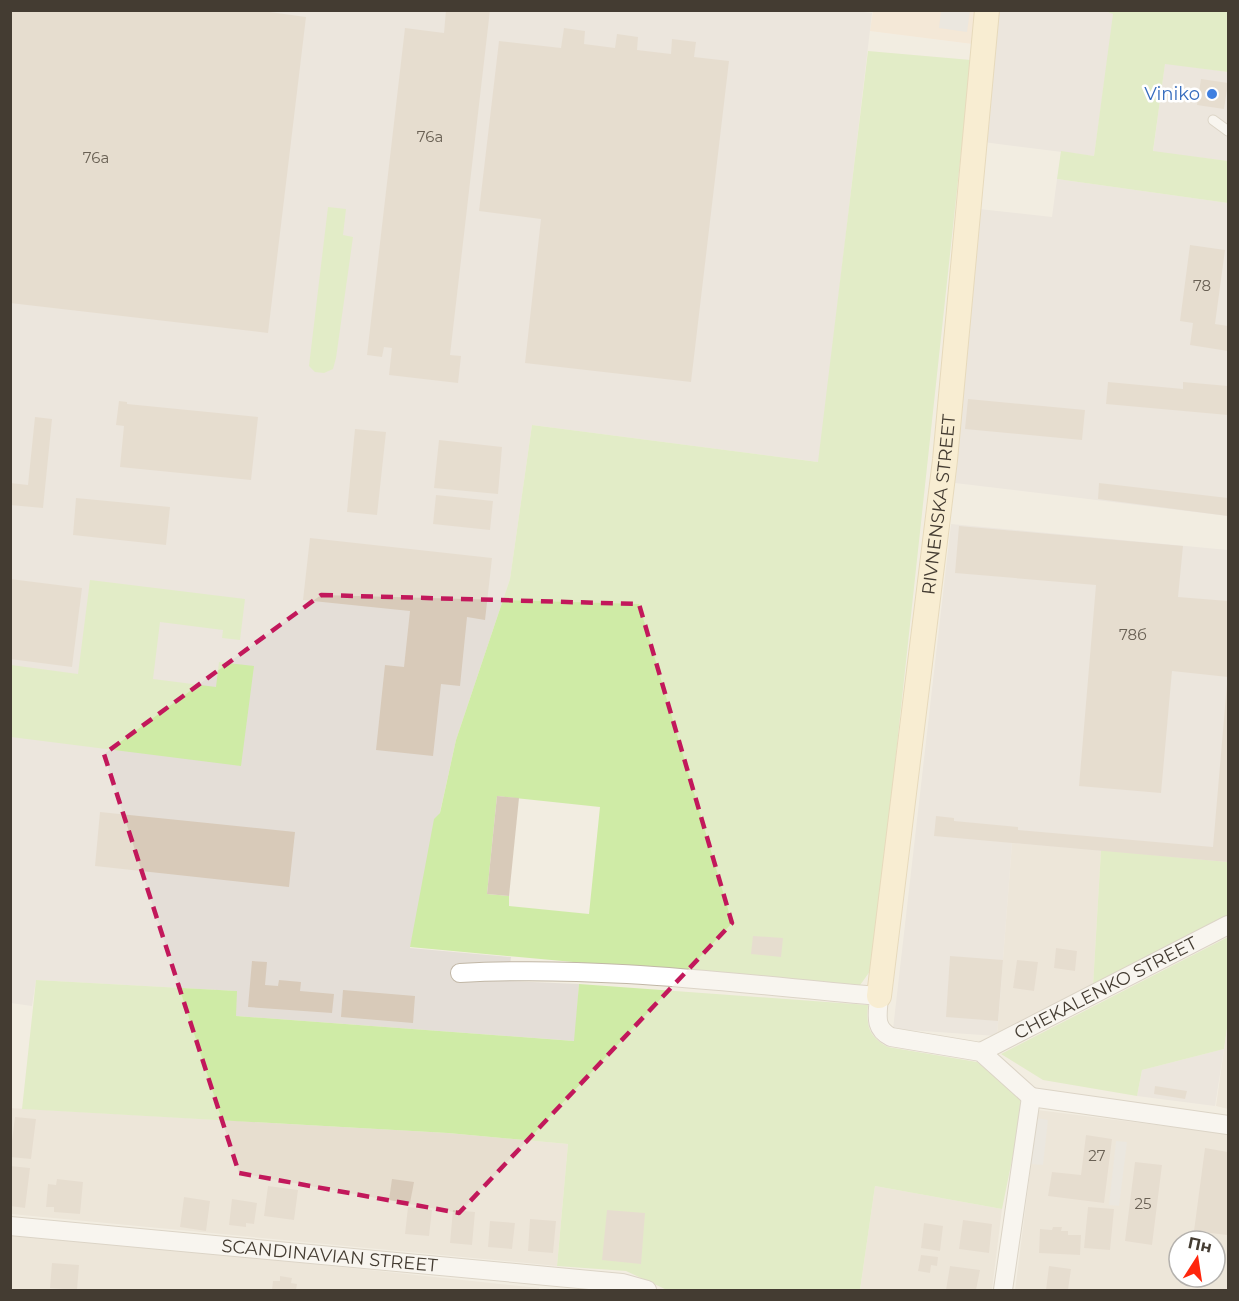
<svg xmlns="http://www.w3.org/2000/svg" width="1239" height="1301" font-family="Montserrat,sans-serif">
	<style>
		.residential { fill: #e7decf; fill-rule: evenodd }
		.commercial { fill: #f7e2c9 }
		.industrial { fill: #e4ded7 }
		.green { fill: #cfeba6; fill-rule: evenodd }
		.parking { fill: #e2dfdb }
		.building { fill: #d8cab9 }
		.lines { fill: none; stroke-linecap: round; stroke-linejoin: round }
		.lane-casing { stroke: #c1b7a6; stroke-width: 11 }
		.street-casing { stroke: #c1b7a6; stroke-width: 20 }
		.secondary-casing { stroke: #d9c38e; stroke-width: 26 }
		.lane { stroke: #fff; stroke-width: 9 }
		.street { stroke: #fff; stroke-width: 18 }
		.secondary { stroke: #ffedbf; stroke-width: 24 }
		.marked { fill: none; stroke: #c2185b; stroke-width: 4.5; stroke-dasharray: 12 8; stroke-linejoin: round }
		.shop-dot { fill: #3f7fe0; stroke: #fff; stroke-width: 2 }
		.labels { text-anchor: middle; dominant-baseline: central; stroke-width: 5; stroke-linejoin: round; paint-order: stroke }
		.number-label { font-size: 15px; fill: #696054 }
		.shop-label { font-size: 18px; fill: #366cbe; stroke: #fff; text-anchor: end }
		.street-label { font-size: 18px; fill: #443c32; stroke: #fff }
	</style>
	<rect width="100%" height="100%" fill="#f2ede1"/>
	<g class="residential">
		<polygon points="1012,843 1101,850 1093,986 997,1036"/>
		<polygon points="1228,1021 1228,1109 1216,1106"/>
		<polygon points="10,1108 448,1133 568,1144 557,1266 11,1214"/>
		<path d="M1038 1110 1228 1134V1290H1015ZM1179 1241H1215V1277H1179Z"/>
		<polygon points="875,1186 1002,1209 992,1290 860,1290"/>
		<polygon points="11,1232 539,1288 539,1290 11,1290"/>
	</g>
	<polygon class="commercial" points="873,11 977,11 973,44 870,31"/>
	<g class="industrial">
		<polygon points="847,10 872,13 819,462 532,425 510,579 456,740 410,948 511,957 508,981 579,984 575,1041 236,1016 236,991 36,980 32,1006 11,1003 11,11"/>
		<polygon points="1106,10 1114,14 1094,156 983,142 997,11"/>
		<polygon points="1165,63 1228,72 1228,161 1153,152"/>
		<polygon points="1057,179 1228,203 1228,516 955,483 979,209 1052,217"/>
		<polygon points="951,524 1228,550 1228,862 1012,843 997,1036 893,1029"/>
		<polygon points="1224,1049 1215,1106 1137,1096 1142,1070"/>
	</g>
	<g class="green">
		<polygon points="1106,11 1228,11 1228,72 1165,64 1153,151 1228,161 1228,203 1057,179 1061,151 1094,156 1113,14"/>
		<path d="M868 51 971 60 873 967 858 988 410 947 434 819 440 813 456 740 510 579 532 425 818 462ZM497 796 600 807 589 914 509 906V896L487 894Z"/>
		<polygon points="328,207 346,209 343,235 353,237 336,358 333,369 324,373 315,372 309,366"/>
		<polygon points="90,580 245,599 240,640 222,638 223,630 160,622 153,679 216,687 219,662 254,666 241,766 11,737 11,665 78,674"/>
		<polygon points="1101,850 1228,862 1228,917 1093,986"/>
		<polygon points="1228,937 1228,1021 1224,1049 1142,1070 1137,1096 1043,1080 1001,1054"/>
		<path d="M36 980 237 991 236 1016 574 1041 579 984 868 1005C866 1026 869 1037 888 1047L977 1062 1020 1095 1022 1111 1002 1209 875 1186 860 1290H667L626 1271 557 1266 568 1144 448 1133 22 1109Z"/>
	</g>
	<g class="parking">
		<polygon points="941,11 970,11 967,32 939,28"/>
		<polygon points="1037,1118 1048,1120 1043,1165 1031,1164"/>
		<polygon points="1116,1141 1127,1142 1119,1206 1109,1205"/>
	</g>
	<g class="building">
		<polygon points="10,10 255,10 306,17 268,333 10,303"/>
		<polygon points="446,10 490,10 450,355 461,356 458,383 389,375 392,348 384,347 382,357 367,355 405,28 444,33"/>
		<polygon points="564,28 585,31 584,44 615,48 617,34 638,37 637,50 671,54 672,39 696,42 694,57 729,61 691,382 525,363 541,219 479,211 499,41 561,48"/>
		<polygon points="1201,79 1228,83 1224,109 1197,105"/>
		<polygon points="1190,245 1225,250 1215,324 1228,326 1228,351 1190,345 1193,323 1180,321"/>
		<polygon points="1108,382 1183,389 1183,382 1228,386 1228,415 1106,404"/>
		<polygon points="968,399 1085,410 1082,440 965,429"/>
		<polygon points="119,401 127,402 127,404 258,417 251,480 120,467 124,426 116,425"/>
		<polygon points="35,417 52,419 43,508 10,505 10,483 28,485"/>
		<polygon points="355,429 386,432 377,515 347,512"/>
		<polygon points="439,440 502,447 498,494 434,488"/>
		<polygon points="1099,483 1228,498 1228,516 1098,499"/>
		<polygon points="436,495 493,501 490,530 433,524"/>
		<polygon points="76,498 170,507 166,545 73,535"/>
		<polygon points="959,526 1183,546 1178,597 1228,601 1228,677 1172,671 1161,793 1079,786 1096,585 955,573"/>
		<polygon points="310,538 492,558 485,620 467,617 460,686 441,684 433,756 376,750 385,665 404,667 410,611 303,600"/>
		<polygon points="10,579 82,588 72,667 10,659"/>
		<polygon points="1227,684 1228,862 934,836 936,816 954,818 954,821 1018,827 1018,830 1213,847"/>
		<polygon points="497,796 519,798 509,896 487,894"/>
		<polygon points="100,812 295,832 289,887 95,866"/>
		<polygon points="753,936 783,938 781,957 751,954"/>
		<polygon points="1056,948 1077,951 1075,971 1054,968"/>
		<polygon points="950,956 1003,960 998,1021 946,1017"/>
		<polygon points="1017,960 1038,962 1034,991 1013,988"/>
		<polygon points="252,961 267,962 265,985 278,986 279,980 301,982 300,991 334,994 332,1013 248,1007"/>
		<polygon points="343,990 415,996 413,1023 341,1017"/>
		<polygon points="1155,1086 1187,1091 1185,1099 1154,1094"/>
		<polygon points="15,1117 36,1119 31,1159 10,1157"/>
		<polygon points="1086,1135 1112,1139 1104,1203 1048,1196 1052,1172 1081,1175"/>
		<polygon points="1205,1148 1228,1152 1227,1235 1194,1231"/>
		<polygon points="1135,1162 1162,1165 1152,1245 1125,1241"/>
		<polygon points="10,1166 30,1168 25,1208 10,1206"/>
		<polygon points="57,1179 83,1182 80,1214 54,1212 54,1207 46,1207 48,1184 56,1185"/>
		<polygon points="392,1179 414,1182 410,1203 389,1200"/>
		<polygon points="268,1186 298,1190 294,1220 264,1216"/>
		<polygon points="184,1197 210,1201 206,1231 180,1227"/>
		<polygon points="232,1199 257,1203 254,1224 246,1223 246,1227 229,1225"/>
		<polygon points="408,1207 432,1210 429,1236 405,1234"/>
		<polygon points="1088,1207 1114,1209 1110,1250 1084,1248"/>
		<polygon points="453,1210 475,1212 472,1245 450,1243"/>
		<polygon points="607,1210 645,1213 641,1264 602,1260"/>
		<polygon points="530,1219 556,1221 553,1253 528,1251"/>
		<polygon points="963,1220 992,1224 989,1253 959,1249"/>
		<polygon points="490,1221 515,1223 512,1249 488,1247"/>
		<polygon points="924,1223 943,1226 940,1251 921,1248"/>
		<polygon points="1053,1227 1062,1227 1061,1231 1068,1231 1068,1235 1081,1235 1080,1255 1039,1253 1040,1229 1052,1230"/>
		<polygon points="921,1255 938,1257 937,1266 931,1265 930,1273 918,1271"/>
		<polygon points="52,1263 79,1265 77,1290 50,1288"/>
		<polygon points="950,1266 980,1270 976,1290 946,1290"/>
		<polygon points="1049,1266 1071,1269 1068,1290 1046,1290"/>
		<polygon points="280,1276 292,1278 291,1283 297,1284 296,1290 272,1290 273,1281 280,1281"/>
	</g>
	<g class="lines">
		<defs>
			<polyline id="lane" points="1213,120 1228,131"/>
			<g id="street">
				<path d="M460 973C600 965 740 984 879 996 878 1014 873 1028 891 1037L981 1052 1031 1097"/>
				<path id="s1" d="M981 1052 1228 925"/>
				<polyline points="1031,1097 1228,1125"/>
				<path id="s2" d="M10 1226 622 1283 647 1290"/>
				<polyline points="1003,1290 1031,1097"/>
			</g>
			<g id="secondary">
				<path id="s3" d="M879 996 945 460 987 10"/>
			</g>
		</defs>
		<use href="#lane" class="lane-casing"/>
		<use href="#street" class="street-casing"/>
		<use href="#secondary" class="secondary-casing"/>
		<use href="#lane" class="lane"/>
		<use href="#street" class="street"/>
		<use href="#secondary" class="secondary"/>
	</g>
	<path d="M0 0H1239V1301H0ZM321 595 639 604 732 923 459 1213 239 1173 104 754Z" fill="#f2ede1" fill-opacity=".55" fill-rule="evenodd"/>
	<path class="marked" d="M321 595 639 604 732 923 459 1213 239 1173 104 754Z"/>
	<circle class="shop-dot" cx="1212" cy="94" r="6"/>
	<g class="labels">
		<g class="number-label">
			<text x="430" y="136">76а</text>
			<text x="96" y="157">76а</text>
			<text x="1202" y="285">78</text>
			<text x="1133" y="634">78б</text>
			<text x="1097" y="1155">27</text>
			<text x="1143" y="1203">25</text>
		</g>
		<g class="shop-label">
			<text x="1200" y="94">Viniko</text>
		</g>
		<g class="street-label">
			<text stroke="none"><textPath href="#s3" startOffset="495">RIVNENSKA STREET</textPath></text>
			<text stroke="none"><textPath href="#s1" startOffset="140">CHEKALENKO STREET</textPath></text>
			<text stroke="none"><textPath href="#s2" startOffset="321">SCANDINAVIAN STREET</textPath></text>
		</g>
	</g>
	<rect width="1239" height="1301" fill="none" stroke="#443c32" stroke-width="24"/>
	<g transform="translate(1197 1259) rotate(12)"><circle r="28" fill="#ffffff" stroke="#b4b1ad" stroke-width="1.5"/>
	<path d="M0-4.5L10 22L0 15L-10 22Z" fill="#ff260c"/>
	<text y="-9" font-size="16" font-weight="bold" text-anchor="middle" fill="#443c32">Пн</text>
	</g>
</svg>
